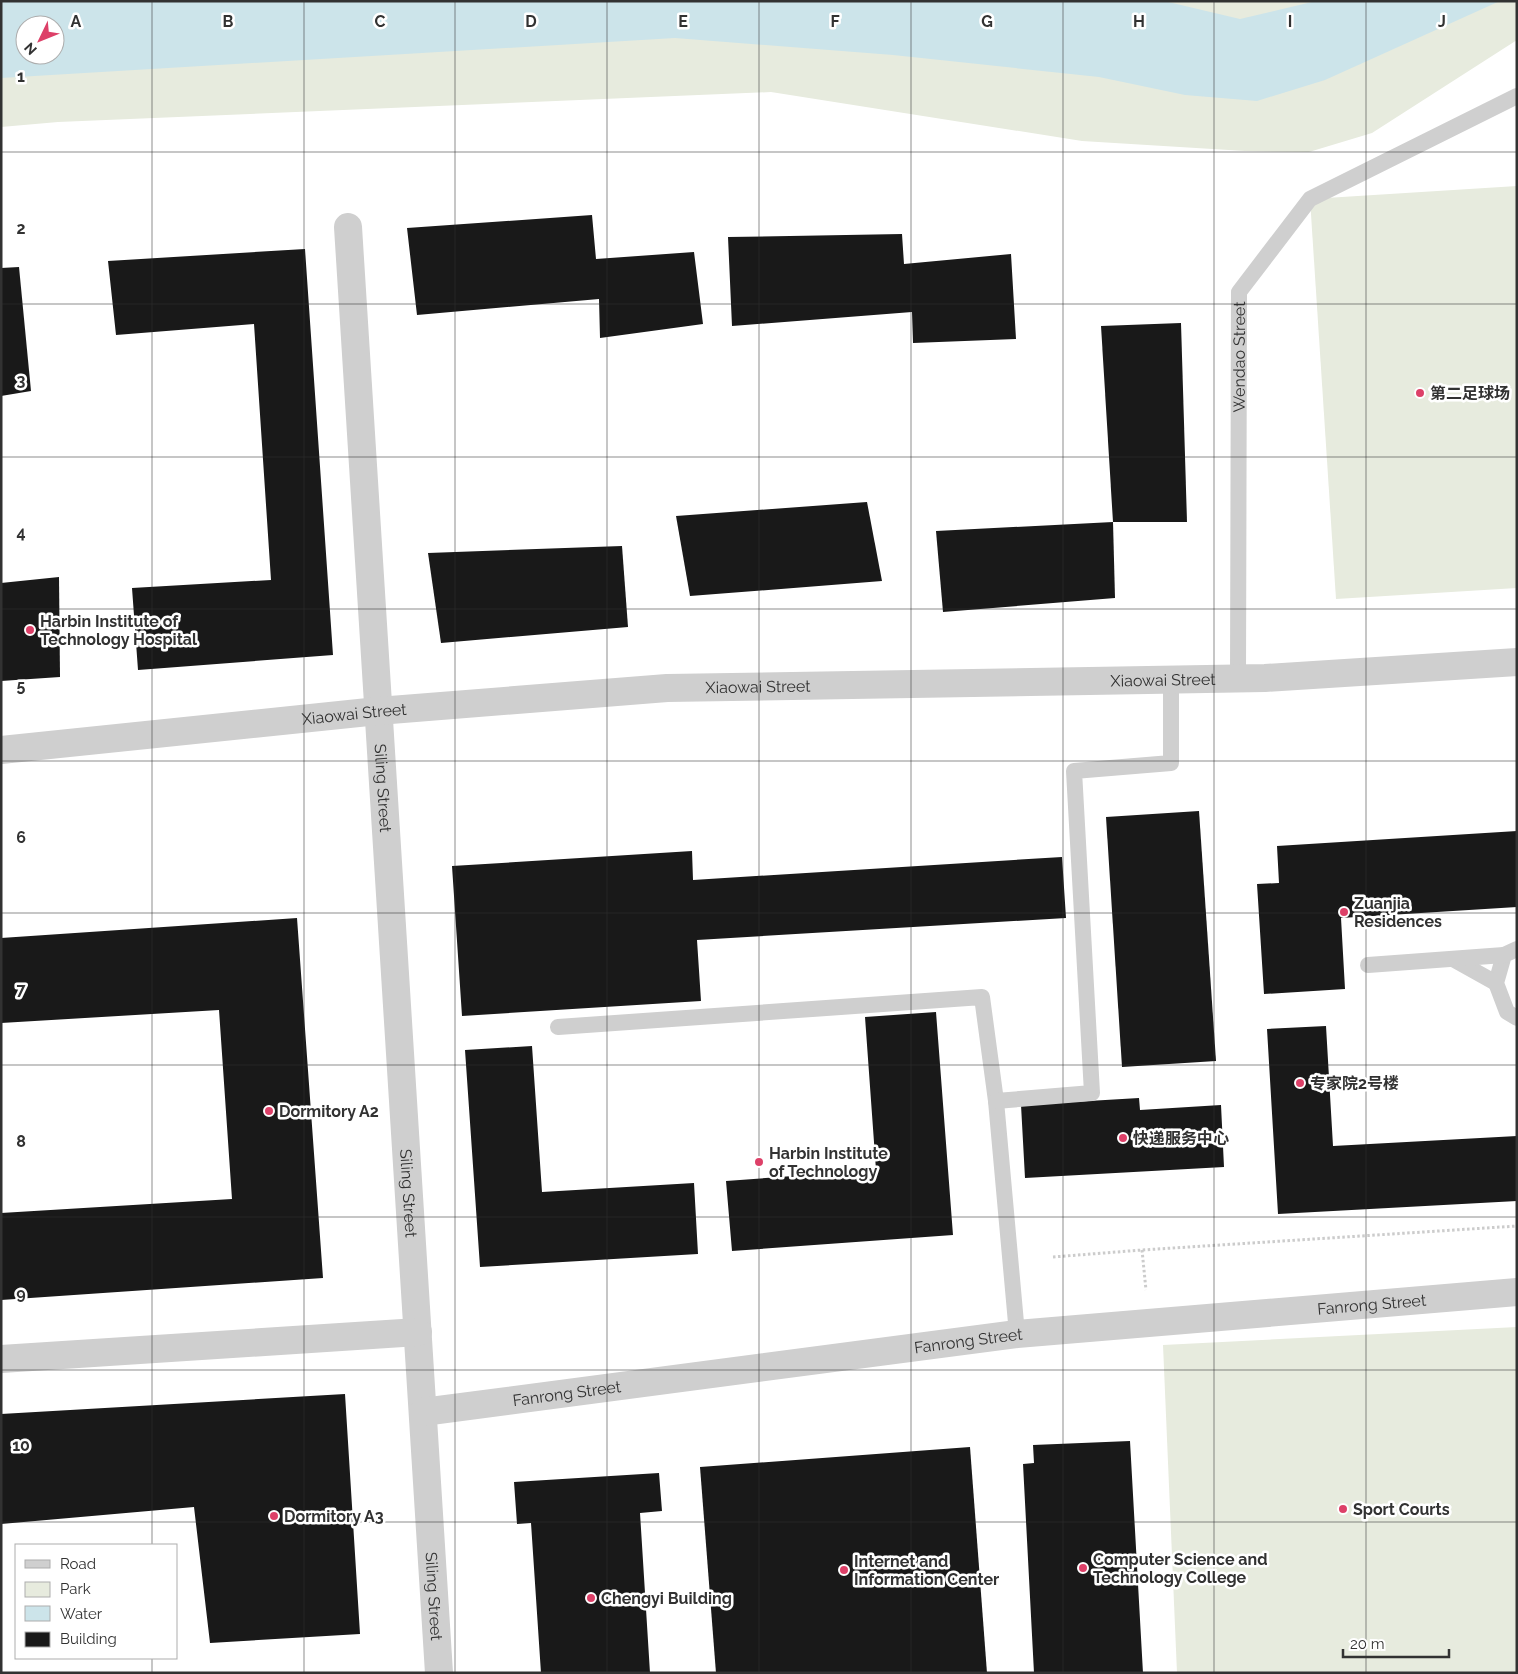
<svg xmlns="http://www.w3.org/2000/svg" width="1518" height="1674" font-family="Raleway,'Noto Sans SC',sans-serif">
	<style>
		.green { fill: #e7ebde; fill-rule: evenodd }
		.water { fill: #cce4ea; fill-rule: evenodd }
		.building { fill: #191919 }
		.lines { fill: none; stroke-linecap: round; stroke-linejoin: round }
		.path { stroke: #ccc; stroke-width: 3; stroke-dasharray: 2.5 2.5; stroke-linecap: butt }
		.lane { stroke: #cfcfcf; stroke-width: 16 }
		.street { stroke: #cfcfcf; stroke-width: 28 }
		.grid { fill: none; stroke: #323232; stroke-width: 1; stroke-opacity: 0.55 }
		.poi-dot { fill: #dd4068; stroke: #fff; stroke-width: 2 }
		.labels { text-anchor: middle; dominant-baseline: central; stroke-width: 5; stroke-linejoin: round; paint-order: stroke }
		.street-label { font-size: 16px; fill: #323232; stroke: #fff }
		.poi-label { font-size: 16px; font-weight: bold; fill: #323232; stroke: #fff; text-anchor: start }
		.grid-label { font-size: 16px; text-anchor: middle; font-weight: bold; fill: #323232; stroke: #fff; stroke-width: 5; stroke-linejoin: round; paint-order: stroke }
	</style>
	<rect width="100%" height="100%" fill="#fff"/>
	<g class="green">
		<path d="M1 1H1517V40L1372 133 1309 152 1245 151 1082 141 771 92 58 122 1 127ZM25 25H55V55H25Z"/>
		<polygon points="1517,186 1517,588 1336,599 1310,199"/>
		<polygon points="1517,1327 1517,1673 1177,1673 1163,1345"/>
	</g>
	<path class="water" d="M1 1H1164L1240 19 1316 1H1500L1325 80 1257 101 1185 95 1099 77 893 55 675 38 1 78ZM25 25H55V55H25Z"/>
	<g class="building">
		<polygon points="592,215 596,259 694,252 703,324 600,338 599,299 417,315 407,228"/>
		<polygon points="902,234 904,264 1011,254 1016,339 913,343 912,312 732,326 728,237"/>
		<polygon points="305,249 333,655 138,670 132,588 271,580 254,324 116,335 108,261"/>
		<polygon points="19,267 31,391 1,396 1,268"/>
		<polygon points="1181,323 1187,522 1113,522 1101,326"/>
		<polygon points="867,502 882,581 690,596 676,516"/>
		<polygon points="1113,522 1115,598 943,612 936,531"/>
		<polygon points="622,546 628,627 441,643 428,553"/>
		<polygon points="59,577 60,677 1,681 1,583"/>
		<polygon points="1199,811 1216,1061 1122,1067 1106,817"/>
		<polygon points="1517,831 1517,907 1341,918 1345,989 1264,994 1257,884 1279,883 1277,846"/>
		<polygon points="692,851 693,880 1062,857 1066,918 697,940 701,1001 462,1016 452,866"/>
		<polygon points="297,918 323,1278 1,1300 1,1213 232,1199 219,1010 1,1023 1,938"/>
		<polygon points="936,1012 953,1235 732,1251 726,1181 876,1170 865,1017"/>
		<polygon points="1326,1026 1333,1146 1517,1136 1517,1201 1278,1214 1267,1029"/>
		<polygon points="532,1046 542,1192 694,1183 698,1254 480,1267 465,1050"/>
		<polygon points="1139,1098 1140,1110 1221,1105 1224,1167 1025,1178 1021,1105"/>
		<polygon points="345,1394 360,1634 210,1643 194,1507 1,1524 1,1414"/>
		<polygon points="1130,1441 1143,1673 1034,1673 1023,1464 1034,1463 1033,1445"/>
		<polygon points="970,1447 987,1673 716,1673 700,1467"/>
		<polygon points="659,1473 662,1511 640,1513 650,1673 541,1673 531,1523 517,1524 514,1482"/>
	</g>
	<g class="lines">
		<g class="path">
			<polyline points="1142,1250 1146,1290"/>
			<polyline points="1053,1257 1142,1250 1517,1226"/>
		</g>
		<g class="lane">
			<path id="s1" d="M1238 679 1239 292 1310 199 1517 96"/>
			<polyline points="1517,949 1504,955 1496,983 1507,1012 1517,1018"/>
			<polyline points="1453,959 1496,983"/>
			<polyline points="1368,965 1504,955"/>
			<polyline points="558,1027 982,997 996,1101 1017,1334"/>
			<polyline points="996,1101 1092,1093 1074,771 1171,763 1171,680"/>
		</g>
		<g class="street">
			<path id="s2" d="M348 227 439 1673"/>
			<path id="s3" d="M1 750 378 711 667 688 1265 678 1517 662"/>
			<polyline points="1,1359 418,1332"/>
			<path id="s4" d="M423 1412 1017 1334 1517 1292"/>
		</g>
	</g>
	<path class="grid" d="M152 1V1545M304 1V1673M455 1V1673M607 1V1673M759 1V1673M911 1V1673M1063 1V1673M1214 1V1673M1366 1V1673M1 152H1517M1 304H1517M1 457H1517M1 609H1517M1 761H1517M1 913H1517M1 1065H1517M1 1217H1517M1 1370H1517M1 1522H1517M152 1658V1673"/>
	<g class="poi-dot">
		<circle cx="1420" cy="393" r="5"/>
		<circle cx="30" cy="630" r="5"/>
		<circle cx="1344" cy="912" r="5"/>
		<circle cx="1300" cy="1083" r="5"/>
		<circle cx="269" cy="1111" r="5"/>
		<circle cx="1123" cy="1138" r="5"/>
		<circle cx="759" cy="1162" r="5"/>
		<circle cx="1343" cy="1509" r="5"/>
		<circle cx="274" cy="1516" r="5"/>
		<circle cx="1083" cy="1568" r="5"/>
		<circle cx="844" cy="1570" r="5"/>
		<circle cx="591" cy="1598" r="5"/>
	</g>
	<g class="labels">
		<g class="street-label">
			<text stroke="none"><textPath href="#s1" startOffset="322">Wendao Street</textPath></text>
			<text stroke="none"><textPath href="#s3" startOffset="1165">Xiaowai Street</textPath></text>
			<text stroke="none"><textPath href="#s3" startOffset="760">Xiaowai Street</textPath></text>
			<text stroke="none"><textPath href="#s3" startOffset="355">Xiaowai Street</textPath></text>
			<text stroke="none"><textPath href="#s2" startOffset="562">Siling Street</textPath></text>
			<text stroke="none"><textPath href="#s2" startOffset="968">Siling Street</textPath></text>
			<text stroke="none"><textPath href="#s4" startOffset="955">Fanrong Street</textPath></text>
			<text stroke="none"><textPath href="#s4" startOffset="550">Fanrong Street</textPath></text>
			<text stroke="none"><textPath href="#s4" startOffset="145">Fanrong Street</textPath></text>
			<text stroke="none"><textPath href="#s2" startOffset="1372">Siling Street</textPath></text>
		</g>
		<g class="poi-label">
			<text x="1430" y="393">第二足球场</text>
			<text x="40" y="621">Harbin Institute of<tspan x="40" dy="18">Technology Hospital</tspan></text>
			<text x="1354" y="903">Zuanjia<tspan x="1354" dy="18">Residences</tspan></text>
			<text x="1310" y="1083">专家院2号楼</text>
			<text x="279" y="1111">Dormitory A2</text>
			<text x="1133" y="1138">快递服务中心</text>
			<text x="769" y="1153">Harbin Institute<tspan x="769" dy="18">of Technology</tspan></text>
			<text x="1353" y="1509">Sport Courts</text>
			<text x="284" y="1516">Dormitory A3</text>
			<text x="1093" y="1559">Computer Science and<tspan x="1093" dy="18">Technology College</tspan></text>
			<text x="854" y="1561">Internet and<tspan x="854" dy="18">Information Center</tspan></text>
			<text x="601" y="1598">Chengyi Building</text>
		</g>
	</g>
	<g class="grid-label">
		<text x="76" y="27">A</text>
		<text x="228" y="27">B</text>
		<text x="380" y="27">C</text>
		<text x="531" y="27">D</text>
		<text x="683" y="27">E</text>
		<text x="835" y="27">F</text>
		<text x="987" y="27">G</text>
		<text x="1139" y="27">H</text>
		<text x="1290" y="27">I</text>
		<text x="1442" y="27">J</text>
		<text x="21" y="82">1</text>
		<text x="21" y="234">2</text>
		<text x="21" y="386">3</text>
		<text x="21" y="538">4</text>
		<text x="21" y="691">5</text>
		<text x="21" y="843">6</text>
		<text x="21" y="995">7</text>
		<text x="21" y="1147">8</text>
		<text x="21" y="1299">9</text>
		<text x="21" y="1451">10</text>
	</g>
	<rect width="1518" height="1674" fill="none" stroke="#323232" stroke-width="5"/>
	<rect x="15" y="1544" width="162" height="115" fill="#ffffff" stroke="#adadad"/>
	<rect x="25" y="1560" width="25" height="8" fill="#cfcfcf" stroke="#adadad"/>
	<text x="60" y="1569" font-size="15" fill="#323232">Road</text>
	<rect x="25" y="1582" width="25" height="15" fill="#e7ebde" stroke="#adadad"/>
	<text x="60" y="1594" font-size="15" fill="#323232">Park</text>
	<rect x="25" y="1606" width="25" height="15" fill="#cce4ea" stroke="#adadad"/>
	<text x="60" y="1619" font-size="15" fill="#323232">Water</text>
	<rect x="25" y="1632" width="25" height="15" fill="#191919" stroke="#adadad"/>
	<text x="60" y="1644" font-size="15" fill="#323232">Building</text>
	<g transform="translate(40 40) rotate(227)"><circle r="24" fill="#ffffff" stroke="#adadad"/>
	<path d="M0-4L9 19L0 12L-9 19Z" fill="#dd4068"/>
	<text y="-8" font-size="14" font-weight="bold" text-anchor="middle" fill="#323232">N</text>
	</g>
	<path d="M1343 1649v8h106v-8" fill="none" stroke="#323232" stroke-width="2.5"/>
	<text x="1350" y="1649" font-size="15" fill="#323232" stroke="#ffffff" stroke-width="4" paint-order="stroke">20 m</text>
</svg>
